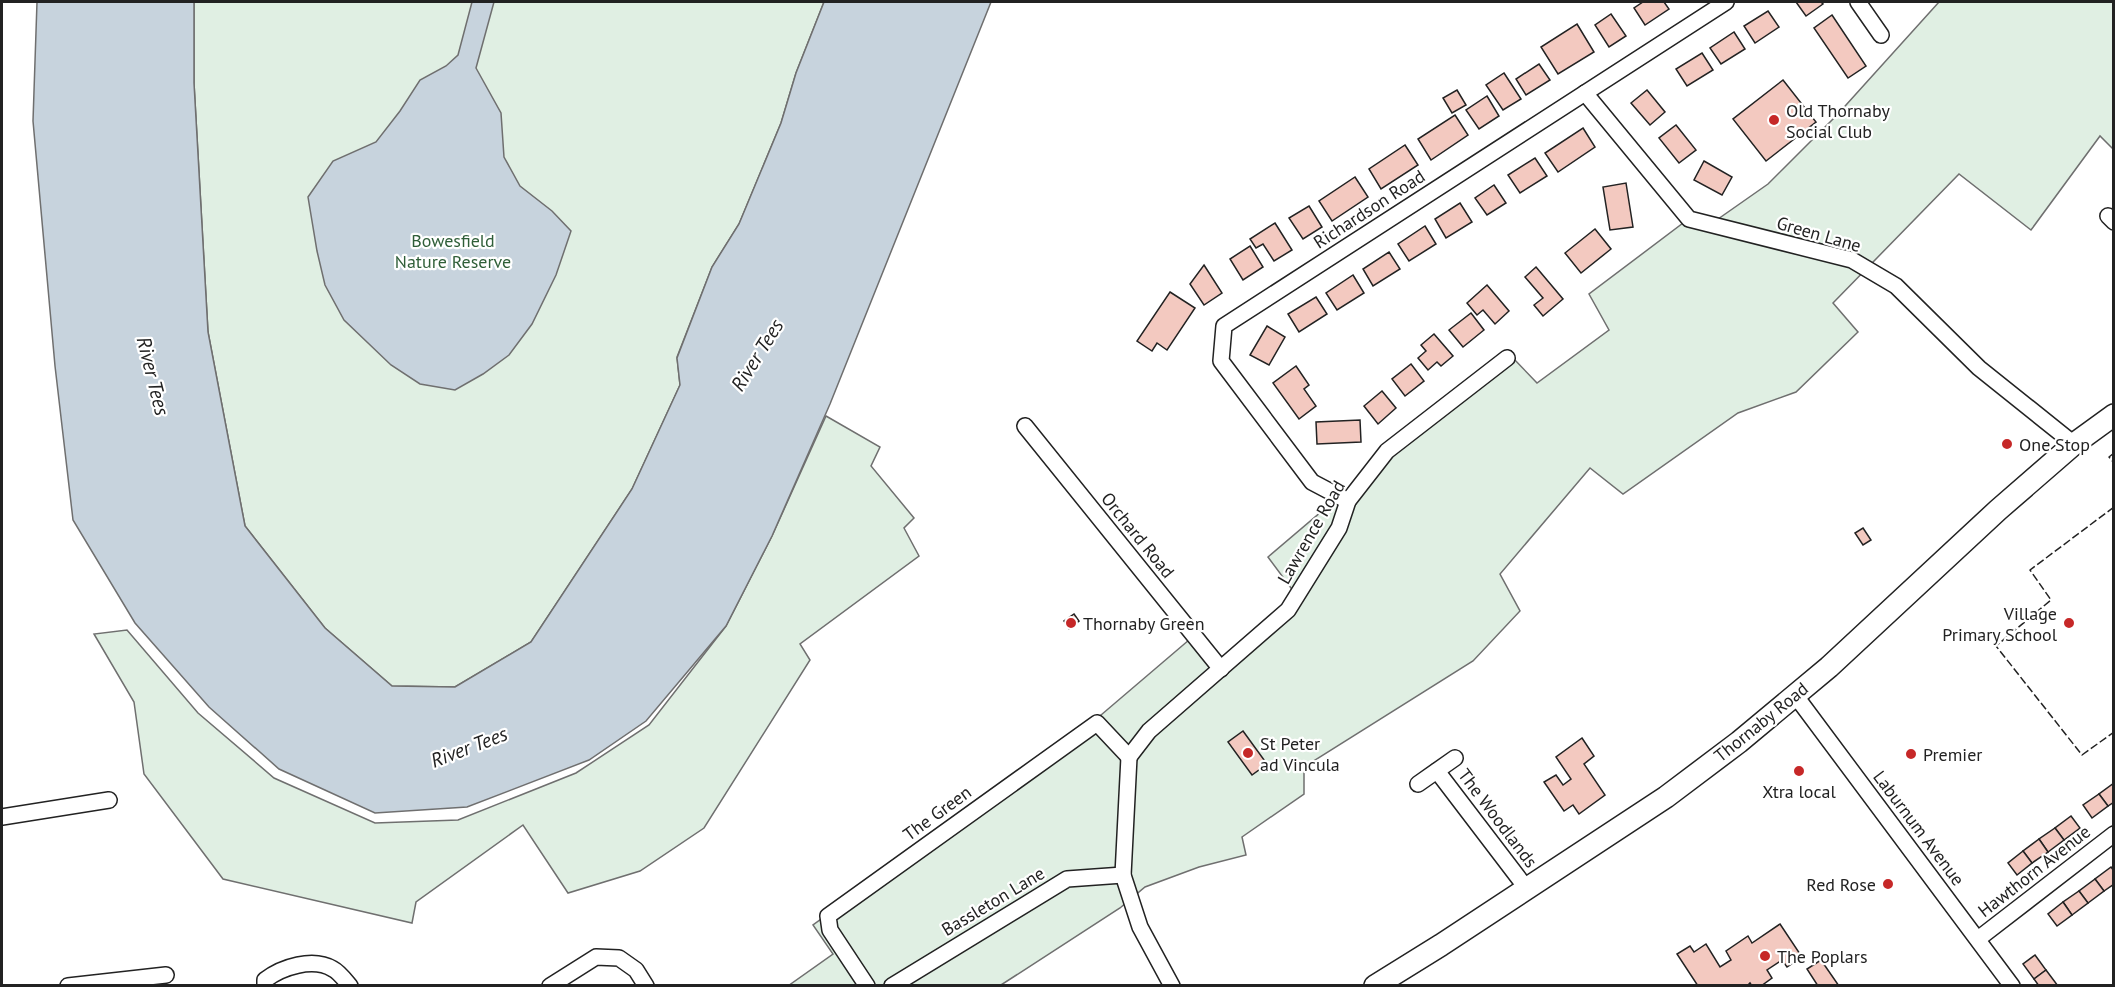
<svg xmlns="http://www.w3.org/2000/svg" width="2115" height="987" font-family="'PT Sans',sans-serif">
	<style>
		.green { fill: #e0efe3; stroke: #6f6f6f; stroke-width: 1.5 }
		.water { fill: #c7d3dd; stroke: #6f6f6f; stroke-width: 1.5 }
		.building { fill: #f3c9c0; stroke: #222; stroke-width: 1.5 }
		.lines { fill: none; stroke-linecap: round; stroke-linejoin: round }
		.street-casing { stroke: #222; stroke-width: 18 }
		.secondary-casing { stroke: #222; stroke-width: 24 }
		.street { stroke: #fff; stroke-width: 15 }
		.secondary { stroke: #fff; stroke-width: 21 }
		.fence { stroke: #222; stroke-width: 1.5; stroke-dasharray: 8 3; stroke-linecap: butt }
		.poi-dot { fill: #c62828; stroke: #fff; stroke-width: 2 }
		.labels { text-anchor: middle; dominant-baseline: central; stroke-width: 4.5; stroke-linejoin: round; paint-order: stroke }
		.poi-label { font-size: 18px; fill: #222; stroke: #fff; text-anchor: start }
		.street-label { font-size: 18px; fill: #222; stroke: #fff }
		.park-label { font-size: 18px; fill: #2f5e38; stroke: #fff }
		.water-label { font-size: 20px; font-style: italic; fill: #222; stroke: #fff }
	</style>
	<rect width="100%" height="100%" fill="#fff"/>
	<g class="green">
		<polygon points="194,2 824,2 796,73 781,123 739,224 712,267 677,357 680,385 632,489 531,642 455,687 392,686 325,628 245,526 208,332 194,83"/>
		<polygon points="1939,2 2113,2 2113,149 2100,136 2031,230 1959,174 1833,303 1858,332 1796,392 1738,413 1623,494 1590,468 1500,574 1520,611 1473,661 1304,767 1304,794 1242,837 1246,855 1199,867 1145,887 1120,908 1001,985 788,986 833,954 813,925 1094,721 1196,634 1220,662 1286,606 1294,592 1268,557 1389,454 1513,358 1537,383 1609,330 1589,294 1695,214 1718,219 1768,184 1837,115"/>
		<polygon points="826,416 880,447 871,466 914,518 904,528 919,556 800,644 810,660 704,828 640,871 568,893 523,825 416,902 412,923 223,879 144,774 134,702 94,634 127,630 198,713 274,778 375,823 458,820 576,773 649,725 726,626 772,536"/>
	</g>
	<g class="water">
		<polygon points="37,2 194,2 194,83 208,332 245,526 325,628 392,686 455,687 531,642 632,489 680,385 677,358 712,267 739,224 781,123 796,73 824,2 991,2 830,404 772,536 726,626 646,721 589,760 467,807 375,813 279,769 209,707 135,623 73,520 55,366 33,121"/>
		<polygon points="472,2 494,2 476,68 501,113 504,157 520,186 552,211 571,231 556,275 532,324 509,355 483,374 455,390 420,384 391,365 344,320 325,285 317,251 308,197 333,161 376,142 400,111 420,80 446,66 458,55"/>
	</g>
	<g class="building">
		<polygon points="1643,2 1664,2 1669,9 1645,25 1634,8"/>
		<polygon points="1796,2 1821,2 1823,4 1806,16"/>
		<polygon points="1768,11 1779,27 1755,43 1744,26"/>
		<polygon points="1611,14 1626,36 1609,47 1595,25"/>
		<polygon points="1832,15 1866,66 1848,78 1814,28"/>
		<polygon points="1577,24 1594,52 1558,74 1541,47"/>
		<polygon points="1734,32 1745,49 1721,64 1710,48"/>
		<polygon points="1702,53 1713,70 1687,86 1676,69"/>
		<polygon points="1539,64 1550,80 1526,95 1516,79"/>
		<polygon points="1504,73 1521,99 1503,110 1486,85"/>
		<polygon points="1783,80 1816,122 1766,161 1733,119"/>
		<polygon points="1457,90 1466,105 1452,113 1443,98"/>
		<polygon points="1647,90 1665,112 1650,125 1631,103"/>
		<polygon points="1487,96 1499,116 1479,129 1466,110"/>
		<polygon points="1455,115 1468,135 1431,160 1418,139"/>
		<polygon points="1676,125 1696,150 1679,163 1659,138"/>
		<polygon points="1583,128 1595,147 1558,172 1545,153"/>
		<polygon points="1405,145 1418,165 1381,189 1369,169"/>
		<polygon points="1535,158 1547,176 1520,193 1508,175"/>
		<polygon points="1704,161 1732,177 1722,195 1694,180"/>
		<polygon points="1355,177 1368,197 1332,221 1319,201"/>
		<polygon points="1626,183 1633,227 1610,230 1603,187"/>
		<polygon points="1494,185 1506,203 1487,215 1475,198"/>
		<polygon points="1460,203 1472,222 1446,238 1435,219"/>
		<polygon points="1309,206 1322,227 1303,239 1289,218"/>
		<polygon points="1275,223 1292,250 1274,261 1263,244 1256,248 1250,239"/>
		<polygon points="1425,226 1436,244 1409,261 1398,244"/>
		<polygon points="1595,229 1611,249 1581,273 1565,253"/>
		<polygon points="1250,246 1263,267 1243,280 1230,259"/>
		<polygon points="1389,252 1400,269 1373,286 1363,269"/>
		<polygon points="1204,265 1222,293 1204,305 1190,284"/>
		<polygon points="1536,267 1563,299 1543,316 1534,305 1543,298 1525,277"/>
		<polygon points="1353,275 1364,293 1337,310 1326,293"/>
		<polygon points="1487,285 1509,311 1495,324 1483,310 1477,315 1467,303"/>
		<polygon points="1170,292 1195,308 1167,350 1157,343 1152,351 1137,341"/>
		<polygon points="1316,297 1327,314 1299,332 1288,314"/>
		<polygon points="1471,313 1484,330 1463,347 1449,330"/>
		<polygon points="1267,326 1285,337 1269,365 1250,355"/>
		<polygon points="1434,334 1453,356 1441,366 1437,362 1428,370 1418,358 1426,351 1421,345"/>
		<polygon points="1411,364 1424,381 1405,396 1392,379"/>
		<polygon points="1296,366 1309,385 1304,389 1316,406 1299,419 1273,383"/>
		<polygon points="1382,391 1396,408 1378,424 1364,406"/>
		<polygon points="1360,420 1361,442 1317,444 1316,422"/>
		<polygon points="1863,528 1871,540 1863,545 1855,533"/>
		<polygon points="1074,614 1079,621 1069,629 1064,621"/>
		<polygon points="1243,731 1267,764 1252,775 1228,742"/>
		<polygon points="1582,738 1594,756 1584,764 1605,795 1579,814 1573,805 1564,811 1544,782 1556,775 1563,785 1571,779 1556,757"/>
		<polygon points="2114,783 2114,802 2108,806 2099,794"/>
		<polygon points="2099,794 2108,806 2092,818 2083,805"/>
		<polygon points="2071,816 2080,828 2064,840 2055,828"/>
		<polygon points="2055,828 2064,840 2048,852 2039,839"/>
		<polygon points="2039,839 2048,852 2032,863 2023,851"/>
		<polygon points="2023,851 2032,863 2017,875 2008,863"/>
		<polygon points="2111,867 2114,871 2114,884 2104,891 2095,879"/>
		<polygon points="2095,879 2104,891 2088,903 2079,891"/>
		<polygon points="2079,891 2088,903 2072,915 2063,902"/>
		<polygon points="2063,902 2072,915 2057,926 2048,914"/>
		<polygon points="1780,924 1802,957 1787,967 1782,960 1767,970 1772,978 1761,986 1752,986 1750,983 1747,986 1698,986 1677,954 1690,946 1694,952 1706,944 1720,967 1731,960 1726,951 1748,936 1752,943"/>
		<polygon points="2035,955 2046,970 2034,979 2023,964"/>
		<polygon points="1821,960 1839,986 1818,986 1807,969"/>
		<polygon points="2046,970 2058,986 2039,986 2034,979"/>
	</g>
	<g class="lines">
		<defs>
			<g id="street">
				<polyline points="1858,2 1881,35"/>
				<polyline points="1585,93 1689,219 1852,260 1896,286 1979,368 2074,444"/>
				<polyline points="2108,216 2114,222"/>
				<polyline points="1025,426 1221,669"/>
				<polyline points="1348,501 1312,482 1221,361 1224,326 1726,2"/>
				<polyline points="1795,695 2012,986"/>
				<polyline points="1129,757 1149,731 1288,610 1339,528 1348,501 1387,451 1507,358"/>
				<polyline points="1129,757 1123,875 1140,927 1172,986"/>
				<polyline points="1437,771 1527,889"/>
				<polyline points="1418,784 1455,758"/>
				<polyline points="2,817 109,800"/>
				<polyline points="1978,939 2114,834"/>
				<polyline points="68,986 166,975"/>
				<path d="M265 986V980C282 967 313 957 333 969 339 972 345 980 350 986"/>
				<polyline points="550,986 596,957 619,958 636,970 646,986"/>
				<polyline points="867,986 830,930 828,916 1097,723 1129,757"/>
				<polyline points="892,986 1067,879 1123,875"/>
			</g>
			<polyline id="secondary" points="1375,986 1441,945 1666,797 1739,742 1829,667 1998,510 2074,444 2114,415"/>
		</defs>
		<use href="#street" class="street-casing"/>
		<use href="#secondary" class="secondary-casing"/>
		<use href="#street" class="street"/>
		<use href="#secondary" class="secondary"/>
		<g class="fence">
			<polyline points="2114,453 2109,457 2114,463"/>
			<polyline points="2114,507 2030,570 2051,600 1996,646 2082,755 2114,732"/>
		</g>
	</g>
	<g class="poi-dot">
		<circle cx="1774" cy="120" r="6"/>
		<circle cx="2007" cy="444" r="6"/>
		<circle cx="1071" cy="623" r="6"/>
		<circle cx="2069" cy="623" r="6"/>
		<circle cx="1248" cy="753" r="6"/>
		<circle cx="1911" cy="754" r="6"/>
		<circle cx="1799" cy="771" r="6"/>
		<circle cx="1888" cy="884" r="6"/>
		<circle cx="1765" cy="956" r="6"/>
	</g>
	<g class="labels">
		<g class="poi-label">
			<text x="1786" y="110">Old Thornaby<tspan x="1786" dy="21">Social Club</tspan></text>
			<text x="2019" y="444">One Stop</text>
			<text x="2057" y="613" text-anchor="end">Village<tspan x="2057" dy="21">Primary School</tspan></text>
			<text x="1083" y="623">Thornaby Green</text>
			<text x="1260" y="743">St Peter<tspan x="1260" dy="21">ad Vincula</tspan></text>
			<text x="1923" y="754">Premier</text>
			<text x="1799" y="791" text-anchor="middle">Xtra local</text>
			<text x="1876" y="884" text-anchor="end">Red Rose</text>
			<text x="1777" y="956">The Poplars</text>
		</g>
		<g class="street-label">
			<text transform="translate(1369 209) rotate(-33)">Richardson Road</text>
			<text transform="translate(1819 234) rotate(16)">Green Lane</text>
			<text transform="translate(1311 532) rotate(-60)">Lawrence Road</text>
			<text transform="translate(1138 535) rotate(51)">Orchard Road</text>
			<text transform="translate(1761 722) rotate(-39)">Thornaby Road</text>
			<text transform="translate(937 813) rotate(-36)">The Green</text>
			<text transform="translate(1498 818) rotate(53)">The Woodlands</text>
			<text transform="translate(1919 828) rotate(53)">Laburnum Avenue</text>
			<text transform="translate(2034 871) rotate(-38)">Hawthorn Avenue</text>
			<text transform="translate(993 901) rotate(-31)">Bassleton Lane</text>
		</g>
		<g class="park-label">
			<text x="453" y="240">Bowesfield<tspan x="453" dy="21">Nature Reserve</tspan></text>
		</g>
		<g class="water-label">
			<text transform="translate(757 355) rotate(-58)">River Tees</text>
			<text transform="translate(153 376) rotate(76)">River Tees</text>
			<text transform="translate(469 747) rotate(-21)">River Tees</text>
		</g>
	</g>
	<rect width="2115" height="987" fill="none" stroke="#222222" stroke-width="6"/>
</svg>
